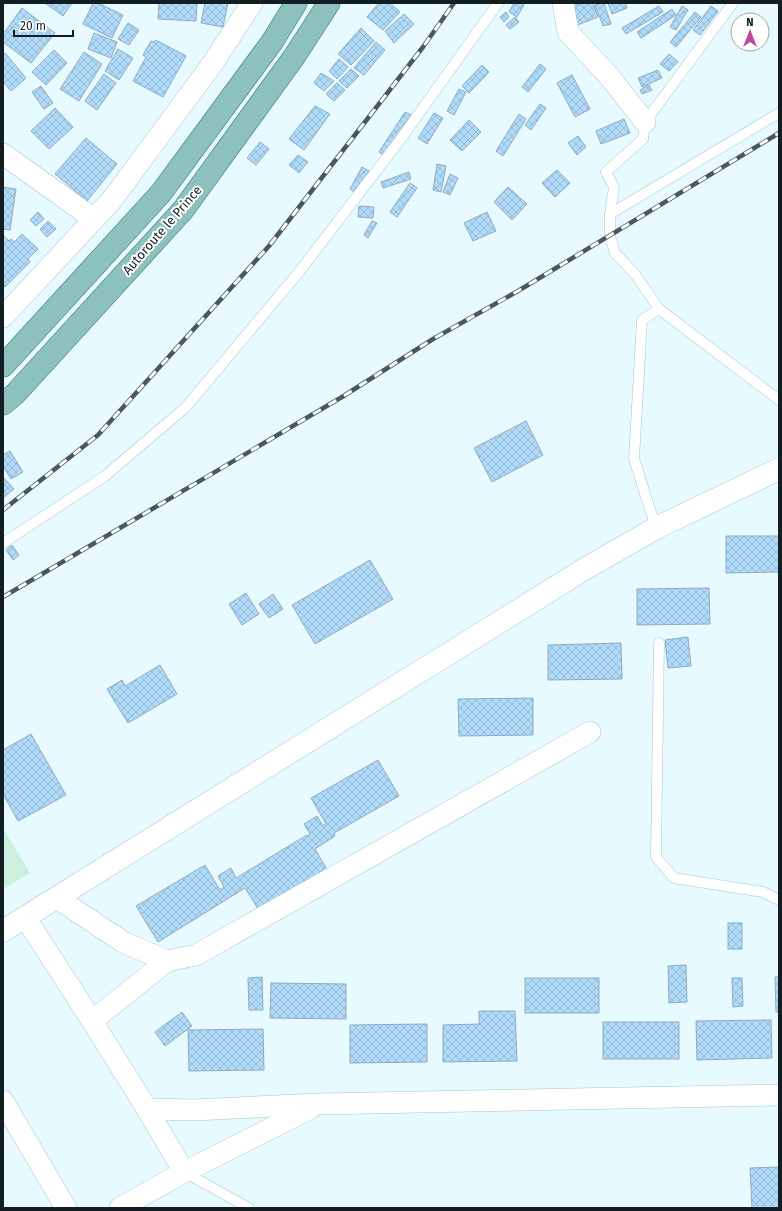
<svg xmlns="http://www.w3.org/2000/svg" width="782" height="1211" font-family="'Fira Sans',sans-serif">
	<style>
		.pitch { fill: #cdf0de }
		.building { fill: url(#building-cross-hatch); stroke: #93aabb }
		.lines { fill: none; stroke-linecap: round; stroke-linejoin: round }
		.service-casing { stroke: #a6c6ce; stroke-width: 11 }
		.minor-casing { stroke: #a6c6ce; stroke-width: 22 }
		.tertiary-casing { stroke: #a6c6ce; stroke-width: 23 }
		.primary-casing { stroke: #306d6a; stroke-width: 23 }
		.service { stroke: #fff; stroke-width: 10 }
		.minor { stroke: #fff; stroke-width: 21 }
		.tertiary { stroke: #fff; stroke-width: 22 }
		.primary { stroke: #8cc1be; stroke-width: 22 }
		.rail-casing { stroke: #4a585c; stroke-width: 4.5 }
		.rail { stroke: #fff; stroke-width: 3; stroke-dasharray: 9; stroke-linecap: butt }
		.labels { text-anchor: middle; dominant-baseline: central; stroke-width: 4; stroke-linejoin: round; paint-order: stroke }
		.street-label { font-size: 13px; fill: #121e21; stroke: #fff }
	</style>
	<defs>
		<pattern id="building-cross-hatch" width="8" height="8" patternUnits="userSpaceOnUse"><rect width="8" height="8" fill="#b0daf9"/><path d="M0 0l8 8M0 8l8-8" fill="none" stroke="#96bbd5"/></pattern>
	</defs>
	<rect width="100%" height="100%" fill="#e6faff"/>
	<polygon class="pitch" points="3,828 30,873 3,889"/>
	<g class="building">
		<polygon points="45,3 72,3 63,16"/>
		<polygon points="93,3 98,3 123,15 112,38 83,24"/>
		<polygon points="159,3 197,3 196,21 158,19"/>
		<polygon points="205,3 228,3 223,27 201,23"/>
		<polygon points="379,3 390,3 400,12 383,30 367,17"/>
		<polygon points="514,3 521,3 524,5 517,17 509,12"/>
		<polygon points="566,3 576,3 576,5 581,3 593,3 598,17 575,26"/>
		<polygon points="604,3 611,24 603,26 595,5"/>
		<polygon points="608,3 625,3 627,8 612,14"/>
		<polygon points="659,6 663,12 626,34 622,28"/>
		<polygon points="682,6 688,10 676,30 670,27"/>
		<polygon points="711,6 718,11 700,35 693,30"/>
		<polygon points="22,8 55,33 31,63 3,42 3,34"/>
		<polygon points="672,9 676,15 641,38 637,32"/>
		<polygon points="506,12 509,17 504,22 500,17"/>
		<polygon points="695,12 701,17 676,47 670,42"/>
		<polygon points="404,14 414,24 394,43 385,31"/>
		<polygon points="515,17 519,22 510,29 506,25"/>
		<polygon points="128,23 139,30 129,45 118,39"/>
		<polygon points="361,28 374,41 351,65 338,54"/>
		<polygon points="94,33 117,42 111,58 88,49"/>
		<polygon points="156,40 186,56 163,97 133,81 146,57 143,55 151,41 154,42"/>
		<polygon points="376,42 385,50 364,75 354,68"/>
		<polygon points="118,49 133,58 119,80 105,71"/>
		<polygon points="54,50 67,63 46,85 32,72"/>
		<polygon points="84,52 102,64 79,101 60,89"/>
		<polygon points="5,53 26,78 11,91 3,82 3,55"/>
		<polygon points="669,54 678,62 669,71 660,64"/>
		<polygon points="339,59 348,67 337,79 329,71"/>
		<polygon points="540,64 546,69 528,92 522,87"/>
		<polygon points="482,65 489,72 469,93 462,86"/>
		<polygon points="351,69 359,76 347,88 339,81"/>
		<polygon points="658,70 662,78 642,87 638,78"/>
		<polygon points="321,73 334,81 324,91 314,83"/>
		<polygon points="104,74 116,83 97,110 85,101"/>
		<polygon points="572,75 590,109 575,117 557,83"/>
		<polygon points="337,83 345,90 334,101 326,94"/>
		<polygon points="649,85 652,90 642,94 640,90"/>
		<polygon points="41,86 53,103 44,109 32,92"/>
		<polygon points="459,89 466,92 454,115 447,111"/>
		<polygon points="540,104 546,108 531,130 525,125"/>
		<polygon points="315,106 330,114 304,150 289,139"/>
		<polygon points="55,108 73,127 49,149 31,131"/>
		<polygon points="405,112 411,115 385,156 379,152"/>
		<polygon points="434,113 443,118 427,144 418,138"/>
		<polygon points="519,114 526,119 503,156 496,151"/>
		<polygon points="624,119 630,133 601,144 596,131"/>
		<polygon points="469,120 481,132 462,151 450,140"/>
		<polygon points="578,136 586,147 577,155 568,143"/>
		<polygon points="86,138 117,164 87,201 55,174"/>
		<polygon points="260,142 269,149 256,165 247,158"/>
		<polygon points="298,155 308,162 299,173 289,165"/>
		<polygon points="437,164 446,166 441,192 433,190"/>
		<polygon points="362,167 369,171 356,193 350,189"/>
		<polygon points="557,170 570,183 555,197 542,183"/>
		<polygon points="409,172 411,179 383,188 381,182"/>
		<polygon points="450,174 458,178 450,195 443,192"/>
		<polygon points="410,183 417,188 397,217 390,212"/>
		<polygon points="3,187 16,189 10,230 3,229"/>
		<polygon points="508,187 527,204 512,220 494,202"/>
		<polygon points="359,206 374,207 373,218 358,217"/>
		<polygon points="38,212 44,219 36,226 30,220"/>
		<polygon points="487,212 496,231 473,241 464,223"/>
		<polygon points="48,221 56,229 47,237 40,229"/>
		<polygon points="372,221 377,223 368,238 364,235"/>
		<polygon points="22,234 38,249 28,259 30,262 5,287 3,285 3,235 9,241 11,239 14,242"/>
		<polygon points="526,421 543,455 492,482 474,448"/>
		<polygon points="10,451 23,472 11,479 3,466 3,455"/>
		<polygon points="3,477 14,489 3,498"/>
		<polygon points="726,536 779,536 779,572 726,573"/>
		<polygon points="12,545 19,555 13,560 6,550"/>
		<polygon points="370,560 393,599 315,644 292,605"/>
		<polygon points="709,588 710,624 637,625 637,589"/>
		<polygon points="246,593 259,614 242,625 229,604"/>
		<polygon points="273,594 283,609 269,618 259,604"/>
		<polygon points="688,637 691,666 668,668 665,640"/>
		<polygon points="621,643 622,679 548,680 548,645"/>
		<polygon points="160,665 177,694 128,723 107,689 122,680 125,686"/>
		<polygon points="533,698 533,735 459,736 458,699"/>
		<polygon points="31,734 66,795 18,821 3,794 3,750"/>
		<polygon points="378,760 399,796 334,833 335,836 315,849 328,871 260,912 245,888 158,942 136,906 205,865 220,890 224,887 218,876 231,868 236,878 307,835 307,837 310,834 304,824 317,816 323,826 326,824 311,798"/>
		<rect x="728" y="923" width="14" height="26"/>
		<polygon points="686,965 687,1002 669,1003 668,966"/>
		<polygon points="262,977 263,1010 249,1010 248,978"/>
		<polygon points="775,977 779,977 779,1012 776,1012"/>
		<rect x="525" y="978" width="74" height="35"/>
		<polygon points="732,978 742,978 743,1006 733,1007"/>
		<polygon points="271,983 346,984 346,1019 270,1018"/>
		<polygon points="479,1011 515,1011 517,1061 443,1062 443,1025 479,1024"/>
		<polygon points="182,1012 192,1026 165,1046 155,1032"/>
		<polygon points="771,1020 772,1058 697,1060 696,1021"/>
		<rect x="603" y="1022" width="76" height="37"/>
		<polygon points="427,1024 427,1062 350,1063 350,1025"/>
		<polygon points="263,1029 264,1070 189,1071 188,1030"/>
		<polygon points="779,1167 779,1208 752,1208 750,1168"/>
	</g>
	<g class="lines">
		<defs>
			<g id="service">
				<polyline points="733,3 645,122 643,139 606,172 614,187 610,214 610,236 615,253 635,274 659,309 779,400"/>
				<polyline points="610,214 779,113"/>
				<polyline points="656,528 634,459 642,320 659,309"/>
				<polyline points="3,543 105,476 186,407 299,272 400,140 498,3"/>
				<polyline points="659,643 656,857 674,878 763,892 779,900"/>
				<polyline points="184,1172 249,1208"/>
			</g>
			<g id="minor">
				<polyline points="563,3 568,32 609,76 645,122"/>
				<polyline points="3,154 94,219"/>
				<polyline points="3,317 111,201 213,63 252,3"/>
				<polyline points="57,898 123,942 167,961 196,955 590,732"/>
				<polyline points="25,917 92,1021 147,1109 194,1110 318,1104 779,1095"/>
				<polyline points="92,1021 167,961"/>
				<polyline points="3,1101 66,1208"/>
				<polyline points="147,1109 184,1172"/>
				<polyline points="120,1208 184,1172 311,1108"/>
			</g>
			<polyline id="tertiary" points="3,931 583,570 656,528 779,469"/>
			<g id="primary">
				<polyline points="3,366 161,193 272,42 296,3"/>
				<polyline points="3,404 15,394 183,210 294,57 329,3"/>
			</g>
		</defs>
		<use href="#service" class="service-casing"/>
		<use href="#minor" class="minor-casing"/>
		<use href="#tertiary" class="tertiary-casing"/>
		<use href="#primary" class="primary-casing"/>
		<use href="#service" class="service"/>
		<use href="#minor" class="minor"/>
		<use href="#tertiary" class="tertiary"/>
		<use href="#primary" class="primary"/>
		<defs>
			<g id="rail">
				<polyline points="3,510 98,435 269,246 423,47 454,3"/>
				<polyline points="3,597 342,397 433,339 518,291 779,133"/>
			</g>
		</defs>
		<use href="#rail" class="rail-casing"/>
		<use href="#rail" class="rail"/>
	</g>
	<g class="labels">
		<g class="street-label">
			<text transform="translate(162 230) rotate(-49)">Autoroute le Prince</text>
		</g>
	</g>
	<rect width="782" height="1211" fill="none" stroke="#121e21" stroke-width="8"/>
	<g transform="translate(750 32)"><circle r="19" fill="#ffffff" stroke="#a0a5a6"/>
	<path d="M0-3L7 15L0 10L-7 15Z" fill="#bf469a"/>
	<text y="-6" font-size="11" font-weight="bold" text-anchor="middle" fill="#121e21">N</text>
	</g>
	<path d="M14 30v6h59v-6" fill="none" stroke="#121e21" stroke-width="2"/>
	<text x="20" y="30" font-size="12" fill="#121e21" stroke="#ffffff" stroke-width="3" paint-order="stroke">20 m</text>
</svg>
